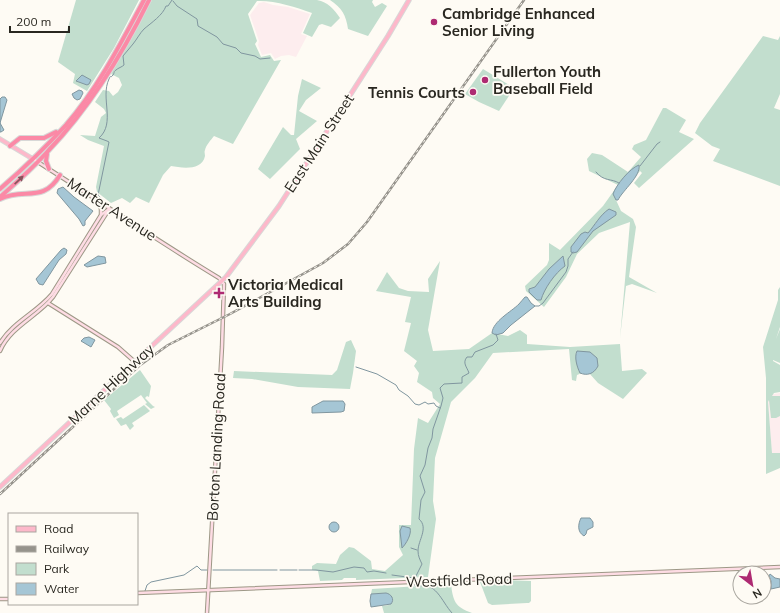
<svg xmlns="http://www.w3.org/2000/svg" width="780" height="613" font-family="Mulish,sans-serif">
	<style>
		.industrial { fill: #fdedee }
		.green { fill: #c2dece }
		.water { fill: #a5c6d5; stroke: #80969f }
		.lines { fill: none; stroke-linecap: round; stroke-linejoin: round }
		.stream { stroke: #80969f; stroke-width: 1 }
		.secondary-casing { stroke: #9d9886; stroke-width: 4.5 }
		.primary-casing { stroke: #d8d8d7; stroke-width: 5.5 }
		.highway-casing { stroke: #d8d8d7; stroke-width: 6 }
		.secondary { stroke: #fedce4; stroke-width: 2.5 }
		.primary { stroke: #fdb8ca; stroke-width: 3.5 }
		.highway { stroke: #fb89a6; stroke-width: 4 }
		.rail-casing { stroke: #96938c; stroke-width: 2.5 }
		.rail { stroke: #fefbf4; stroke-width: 1; stroke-dasharray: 3; stroke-linecap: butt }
		.oneway { fill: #88535c }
		.poi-dot { fill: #ae2a72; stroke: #fefbf4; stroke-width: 1.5 }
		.labels { text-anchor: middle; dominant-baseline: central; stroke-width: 3.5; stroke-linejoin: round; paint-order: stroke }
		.poi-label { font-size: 15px; font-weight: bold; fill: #292720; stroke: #fefbf4; text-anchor: start }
		.street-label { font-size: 15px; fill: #292720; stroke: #fefbf4 }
	</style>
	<rect width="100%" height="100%" fill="#fefbf4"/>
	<g class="industrial">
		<polygon points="264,2 273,5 288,7 310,14 301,34 307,36 296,57 289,55 281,56 275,59 271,53 262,55 258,45 259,41 250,15 259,3"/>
		<polygon points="780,393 780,453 772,453 767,395"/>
	</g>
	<g class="green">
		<polygon points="76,0 139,0 114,48 87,91 73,83 75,74 58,62"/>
		<path d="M152 0H317C328 2 334 9 340 18L331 27 322 24 319 25 312 37 303 33 312 13C296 7 273 0 257 1L248 14 257 41 255 44 261 57 270 55 274 61 281 60 233 144 214 136C211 140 206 145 205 150 204 152 205 154 205 156 202 171 182 168 171 166L163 175 149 203 136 197 130 203 122 198 111 203 97 192 96 187 104 146 88 140 80 135 95 136 101 117 106 113 104 109 95 102 103 90 109 91 113 96 118 92 122 85 119 78 111 74Z"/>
		<path d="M330 0H373L372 2 375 7 382 3 387 6 368 36 348 29C346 15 342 8 330 0Z"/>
		<polygon points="763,36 778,40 780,36 780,94 774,108 780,110 780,186 713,161 720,149 712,146 695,133 700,123"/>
		<polygon points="483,69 514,88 499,111 479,102 465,94"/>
		<polygon points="302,79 321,88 306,100 299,111 317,121 296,139 300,149 270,179 258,169 283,127 291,135 294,135 298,96"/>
		<polygon points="663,108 666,108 686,120 679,132 694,139 639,188 634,183 642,173 640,171 616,200 621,211 633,219 636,227 629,277 657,293 632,284 626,286 620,338 630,222 599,233 577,254 566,277 544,307 526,291 525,286 547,265 549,260 549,243 560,250 603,206 618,185 589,171 587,159 592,153 602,155 628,172 641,157 632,149 634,145 646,140"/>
		<polygon points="440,261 428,330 433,351 469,349 492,333 508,336 520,330 527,335 527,344 570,347 620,344 622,371 642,369 647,373 623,399 598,383 589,373 582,373 577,375 576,381 572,380 569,349 493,353 475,378 451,402 435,458 433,501 436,519 428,577 356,580 356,578 344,578 342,580 320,581 318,571 312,570 312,566 317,563 336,564 340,555 349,547 354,548 371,561 372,569 385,571 403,555 399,547 399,525 411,525 414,449 418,418 428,423 440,404 433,398 432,392 417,382 419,373 414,366 417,361 404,351 411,323 405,322 411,297 376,291 387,272 399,288 408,291 429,292 428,279"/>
		<polygon points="780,287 780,327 776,339 780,329 780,363 773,360 773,361 780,365 780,392 774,393 772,396 780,396 780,416 776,418 771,418 769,400 768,402 772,453 780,453 780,468 766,474 766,378 763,347 778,300 778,290"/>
		<polygon points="351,340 356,351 353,373 350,389 298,387 252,379 233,378 234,371 332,375 337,370 346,342"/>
		<polygon points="140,370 151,386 149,397 147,396 145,398 153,406 155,407 151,409 145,404 147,403 141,395 117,411 119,415 114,418 110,411 111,409 104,400"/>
		<polygon points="144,405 150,411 132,423 134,426 130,430 126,424 121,426 116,419 121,417 123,419"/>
		<polygon points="503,580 531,581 531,601 529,603 527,603 492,605 488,603 480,582"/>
		<path d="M451 584C453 601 455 607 472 613H384L382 606 389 605 392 603 393 599 386 593 371 594 372 589Z"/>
	</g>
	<g class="water">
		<polygon points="82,75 91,80 89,84 87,85 76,81"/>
		<polygon points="79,90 82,91 83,93 80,99 77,100 74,98 72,94"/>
		<polygon points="2,97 5,97 7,100 0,123 4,130 1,132 0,132 0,99"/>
		<path d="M639 165C641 176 623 190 618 200H616L613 194C616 185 630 168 639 165Z"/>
		<polygon points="63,187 74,197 93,211 85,221 85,225 83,226 79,219 57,193 58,189"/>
		<path d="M609 209 616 212V215L593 231 577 252 573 253 571 252V247L581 234 585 232 588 233C595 225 600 215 609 209Z"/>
		<polygon points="64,248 67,250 66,254 59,260 43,285 39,284 36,279 61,250"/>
		<polygon points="98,256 105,257 106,263 87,267 84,265"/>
		<path d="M563 256 565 266C555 273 544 289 541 300H537L529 292V289L535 287 549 269Z"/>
		<path d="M525 297H527L531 303 535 306 511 325 503 333 496 335 492 333C493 321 511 312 519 304 521 302 523 299 525 297Z"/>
		<polygon points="89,337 95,340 91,347 81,341 84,338"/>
		<path d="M577 351 590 352 597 358 598 366C594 374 587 376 580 373 577 367 574 357 577 351Z"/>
		<polygon points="323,401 343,401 345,404 344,411 341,412 312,413 312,407"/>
		<path d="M581 518H590L593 522V527L587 530 586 534 584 536C577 532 578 524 581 518Z"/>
		<circle cx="334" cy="527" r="5"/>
		<path d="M402 526 410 528C412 534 406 544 402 548L400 531Z"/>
		<polygon points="770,574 775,578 780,579 780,587 771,589 771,581 769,576"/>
		<path d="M386 593C391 594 395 599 391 604L371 607 370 601 371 594Z"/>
	</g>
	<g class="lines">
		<g class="stream">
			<polyline points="173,1 177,6 197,19 198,26 217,37 223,44 236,48 241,53 255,56 260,59 270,58"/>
			<polyline points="640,166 657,144 660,142"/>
			<path d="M596 172C604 182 611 178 619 183"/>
			<path d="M103 201 98 195 109 142 107 141 99 138C116 123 100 98 109 79 111 74 110 79 113 75 115 72 113 72 116 70 118 68 122 67 124 65L123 56C126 52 130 48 133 44 137 39 140 33 144 29 151 23 163 15 166 6H168L172 0"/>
			<polyline points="535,306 539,306 543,303 566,272 568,266 568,259 573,252"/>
			<polyline points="356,367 377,374 396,385 399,390 408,396 415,404 419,405 425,402 428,404 434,403 436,406 440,408"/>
			<polyline points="411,548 417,550"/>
			<polyline points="213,570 277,570"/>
			<polyline points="280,570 297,570"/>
			<polyline points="299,570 316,570 333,572 354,567 364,568 367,572 374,571 386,573"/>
			<polyline points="392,575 414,578"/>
			<path d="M414 580 422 564C420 560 418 556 418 551 418 540 429 528 419 519L421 500 425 492 420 476 425 465 428 448 432 438 433 429 441 406 443 398 440 388 444 384 462 383V377L469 373C467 367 462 363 467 357H472L475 352 493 345 498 340 496 334"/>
			<path d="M414 584 416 587C436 580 441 601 452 613"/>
			<polyline points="145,591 147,585 151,582 184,575 197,566 201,570 207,570"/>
		</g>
		<defs>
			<g id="secondary">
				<path d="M33 159C95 198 156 240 219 278L224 284 222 347 207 613"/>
				<polyline points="97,202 101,209 101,214"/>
				<polyline points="48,303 118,347 135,362"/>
				<path d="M0 343C13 322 36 313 52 294L101 215 109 209"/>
				<path d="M0 351C11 326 37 317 53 297L106 214 109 209"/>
				<polyline points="137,593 780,567"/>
				<polyline points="0,599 9,599"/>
			</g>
			<g id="primary">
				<polyline points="0,139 33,159"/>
				<polyline points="0,487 226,277 279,206 388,36 409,0"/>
			</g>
			<g id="highway">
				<polyline points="10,146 20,138 44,138 56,132"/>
				<polyline points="47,154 46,161 49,169"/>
				<path d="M0 189C23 169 45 148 66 125 98 88 121 43 144 0"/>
				<path d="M0 197C17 182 33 168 48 151 90 107 122 55 149 0"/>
				<path d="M0 199C24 187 43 204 60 175"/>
			</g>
		</defs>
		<use href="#secondary" class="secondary-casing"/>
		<use href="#primary" class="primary-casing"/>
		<use href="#highway" class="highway-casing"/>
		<use href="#secondary" class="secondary"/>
		<use href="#primary" class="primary"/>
		<use href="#highway" class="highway"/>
		<defs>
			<polyline id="rail" points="0,494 139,366 168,345 230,314 323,263 348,244 367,222 524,0"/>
		</defs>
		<use href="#rail" class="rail-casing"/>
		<use href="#rail" class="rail"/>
	</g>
	<defs><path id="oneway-solid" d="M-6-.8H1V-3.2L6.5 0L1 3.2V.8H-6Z"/></defs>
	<use class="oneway" href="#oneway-solid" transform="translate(19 180) rotate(-43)"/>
	<g class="poi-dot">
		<circle cx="434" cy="22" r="4"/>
		<circle cx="485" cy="80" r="4"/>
		<circle cx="473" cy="92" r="4"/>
		<path d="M217 287h4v4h4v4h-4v4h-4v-4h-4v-4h4z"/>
	</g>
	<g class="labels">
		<g class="poi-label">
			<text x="442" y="13">Cambridge Enhanced<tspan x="442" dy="17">Senior Living</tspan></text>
			<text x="493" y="71">Fullerton Youth<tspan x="493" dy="17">Baseball Field</tspan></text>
			<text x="465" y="92" text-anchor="end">Tennis Courts</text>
			<text x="228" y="284">Victoria Medical<tspan x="228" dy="17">Arts Building</tspan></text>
		</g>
		<g class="street-label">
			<text transform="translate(319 143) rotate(-57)">East Main Street</text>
			<text transform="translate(112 209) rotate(33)">Marter Avenue</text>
			<text transform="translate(111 384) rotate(-43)">Marne Highway</text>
			<text transform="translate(216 447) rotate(-87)">Borton Landing Road</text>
			<text transform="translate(459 580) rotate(-2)">Westfield Road</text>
		</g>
	</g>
	<rect x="8" y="513" width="130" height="92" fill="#fefbf4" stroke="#a9a69f"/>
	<rect x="16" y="526" width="20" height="6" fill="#fdb8ca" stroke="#a9a69f"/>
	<text x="44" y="533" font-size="12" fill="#292720">Road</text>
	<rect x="16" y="546" width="20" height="6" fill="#96938c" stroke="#a9a69f"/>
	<text x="44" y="553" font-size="12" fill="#292720">Railway</text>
	<rect x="16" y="563" width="20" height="12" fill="#c2dece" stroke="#a9a69f"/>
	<text x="44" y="573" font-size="12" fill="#292720">Park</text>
	<rect x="16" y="583" width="20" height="12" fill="#a5c6d5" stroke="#a9a69f"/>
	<text x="44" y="593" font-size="12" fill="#292720">Water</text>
	<g transform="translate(752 585) rotate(149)"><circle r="19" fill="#fefbf4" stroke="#a9a69f"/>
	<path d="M0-3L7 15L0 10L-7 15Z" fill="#ae2a72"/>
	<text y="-6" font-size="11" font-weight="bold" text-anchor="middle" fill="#292720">N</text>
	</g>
	<path d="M10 26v6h59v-6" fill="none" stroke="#292720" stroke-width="2"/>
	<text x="16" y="26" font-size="12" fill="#292720" stroke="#fefbf4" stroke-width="3" paint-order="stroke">200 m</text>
</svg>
